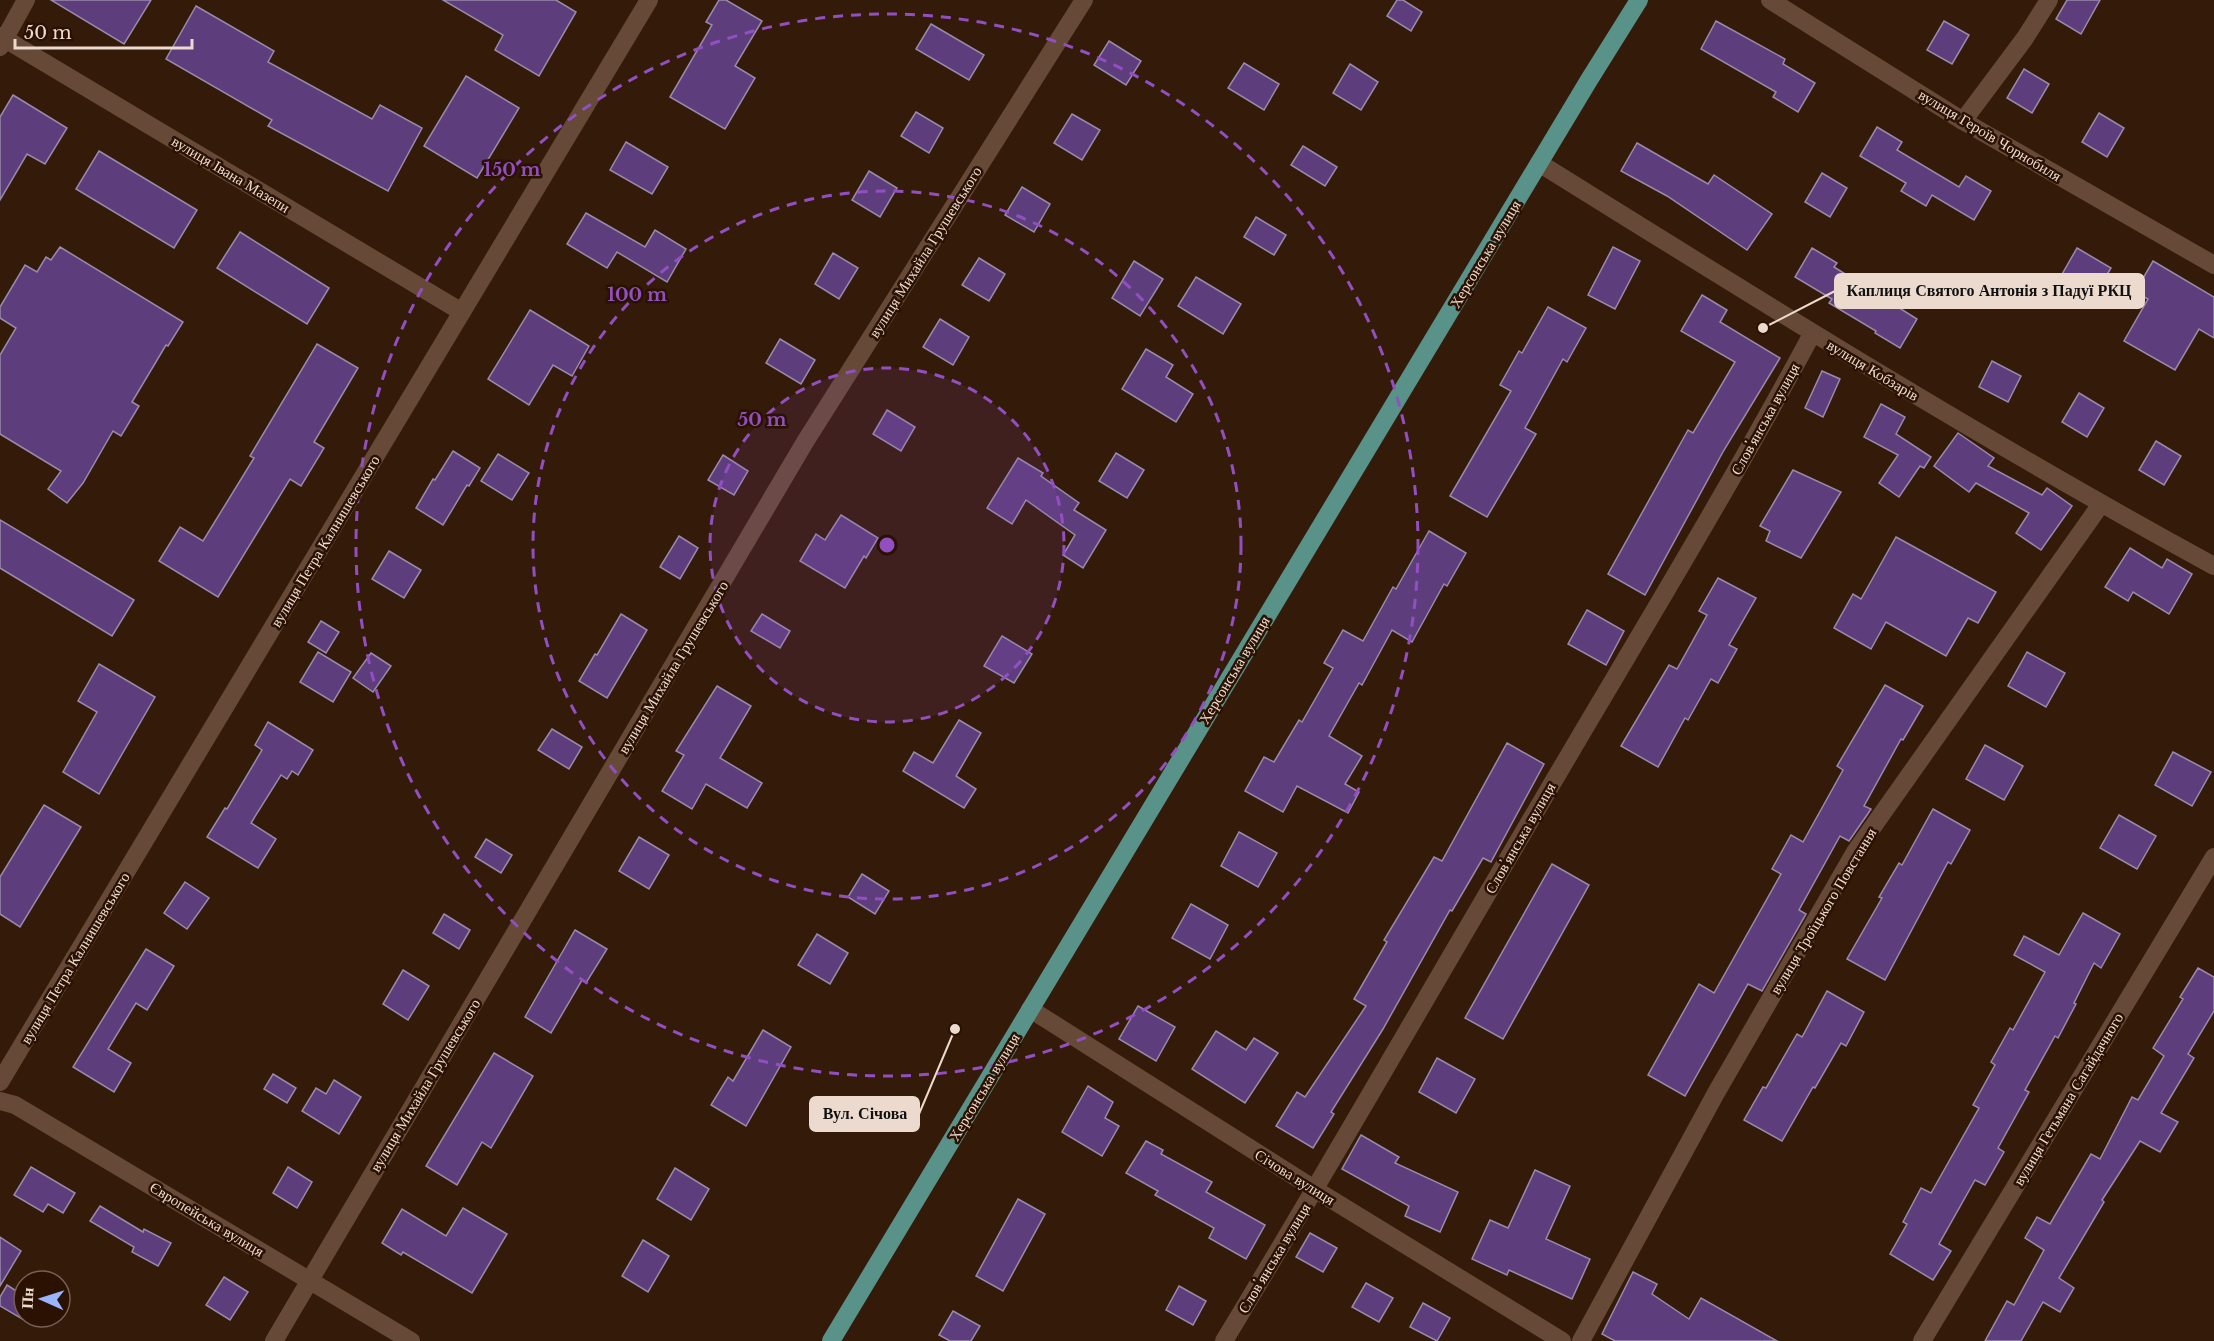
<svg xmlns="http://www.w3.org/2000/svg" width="2214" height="1341" font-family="'Libre Baskerville',serif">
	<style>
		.building { fill: #5e3d7d; stroke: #998aaa; stroke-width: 1.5 }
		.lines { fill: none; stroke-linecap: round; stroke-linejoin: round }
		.minor { stroke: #664936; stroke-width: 18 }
		.major { stroke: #599288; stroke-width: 18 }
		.ring { fill: none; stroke: #924fc2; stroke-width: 3; stroke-dasharray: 10 8 }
		.labels { text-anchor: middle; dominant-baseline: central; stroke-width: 5; stroke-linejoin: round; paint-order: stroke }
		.street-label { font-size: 15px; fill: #ecdacf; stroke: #2a1101 }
		.centre { fill: #924fc2; stroke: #2a1101; stroke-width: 3 }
		.ring-label { font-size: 18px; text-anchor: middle; font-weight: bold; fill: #924fc2; stroke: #2a1101; stroke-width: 5; stroke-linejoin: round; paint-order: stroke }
		.leader { fill: none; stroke: #ecdacf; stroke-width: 2 }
		.callout-dot { fill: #ecdacf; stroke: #2a1101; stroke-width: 2 }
		.callout { fill: #ecdacf; stroke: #ecdacf; stroke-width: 2 }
		.callout-label { font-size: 16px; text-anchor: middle; font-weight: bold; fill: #111 }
	</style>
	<rect width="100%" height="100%" fill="#341a08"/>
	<g class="building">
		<polygon points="51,0 151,0 124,44"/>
		<polygon points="443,0 556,0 576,12 539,76 495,50 503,35"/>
		<polygon points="719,0 726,0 762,21 735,66 755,78 725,129 670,97 712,25 706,22"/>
		<polygon points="1397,0 1403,0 1422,12 1411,31 1387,16"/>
		<polygon points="2067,0 2100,0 2081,34 2056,19"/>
		<polygon points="196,6 274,51 268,62 372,119 380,105 422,128 388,191 268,126 272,120 166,59"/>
		<polygon points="1716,21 1785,59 1783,64 1815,83 1798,112 1773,97 1776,92 1701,49"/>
		<polygon points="1944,21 1969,35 1952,64 1927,50"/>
		<polygon points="931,24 984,55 969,80 916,49"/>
		<polygon points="1109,41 1141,61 1126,85 1094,65"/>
		<polygon points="1244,63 1279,84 1264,110 1228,88"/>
		<polygon points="1350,64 1378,82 1361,110 1333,93"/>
		<polygon points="2024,69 2049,84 2032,113 2007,98"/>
		<polygon points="466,76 519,108 477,178 424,146"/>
		<polygon points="13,95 67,128 45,164 27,154 0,200 0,117"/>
		<polygon points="916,112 943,128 929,153 901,136"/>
		<polygon points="2099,113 2124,128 2107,157 2082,142"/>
		<polygon points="1072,114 1100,130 1082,160 1054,143"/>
		<polygon points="1877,127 1902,142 1897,150 1959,187 1966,176 1991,191 1974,220 1932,195 1926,206 1901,191 1906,183 1860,156"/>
		<polygon points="626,142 668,167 652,194 610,170"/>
		<polygon points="1637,143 1708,184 1714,175 1772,214 1747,250 1667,196 1621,171"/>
		<polygon points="1303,146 1337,167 1325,186 1291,165"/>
		<polygon points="99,151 197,210 174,248 76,189"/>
		<polygon points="869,171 897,188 880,217 852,200"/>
		<polygon points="1822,173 1847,188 1830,217 1805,202"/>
		<polygon points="1022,187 1050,204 1034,232 1005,215"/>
		<polygon points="586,213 645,247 655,230 686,249 667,282 617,252 607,268 567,244"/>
		<polygon points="1256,217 1286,235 1274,255 1244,237"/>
		<polygon points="240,232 329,288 307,324 217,268"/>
		<polygon points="60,247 183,322 168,346 166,345 132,402 139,406 121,436 113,431 83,483 67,503 48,489 61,471 0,434 0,355 16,328 0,318 0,307 25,265 37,272 46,257 51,260"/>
		<polygon points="1613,247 1640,261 1615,309 1588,295"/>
		<polygon points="1812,248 1837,263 1834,267 1917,319 1900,348 1875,333 1876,331 1829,303 1832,299 1795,277"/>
		<polygon points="2077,248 2111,268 2090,303 2057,283"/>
		<polygon points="833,253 858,268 839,299 815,284"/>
		<polygon points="979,258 1005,274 989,301 962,285"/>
		<polygon points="1134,261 1163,279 1140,316 1112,298"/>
		<polygon points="2153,261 2214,297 2214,338 2199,329 2175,370 2124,341 2148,299 2135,292"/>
		<polygon points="1196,277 1241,304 1223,334 1178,306"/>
		<polygon points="1702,295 1727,310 1720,322 1780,358 1724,450 1645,595 1608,574 1688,430 1693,433 1735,362 1681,331"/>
		<polygon points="1548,307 1586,328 1567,362 1563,359 1525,428 1536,434 1487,517 1450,496 1511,391 1500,385 1519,351 1522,353"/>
		<polygon points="530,310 589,346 572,376 553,365 529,405 488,379"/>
		<polygon points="940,319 969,337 953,365 923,347"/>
		<polygon points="780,339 815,360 801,384 766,363"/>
		<polygon points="317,344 358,368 314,442 324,448 301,486 290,479 218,597 159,561 180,527 203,541 254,458 250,456"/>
		<polygon points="1146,349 1173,365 1166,377 1193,394 1176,422 1122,389"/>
		<polygon points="1992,361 2021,376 2008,402 1979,387"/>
		<polygon points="1822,371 1840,379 1823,417 1805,408"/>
		<polygon points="2079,393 2104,408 2087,437 2062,422"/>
		<polygon points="1881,404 1905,417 1896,434 1931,457 1924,468 1920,466 1899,497 1879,483 1898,455 1864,437"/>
		<polygon points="887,410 915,427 901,451 873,434"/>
		<polygon points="1958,433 1994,458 1988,466 2042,495 2047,488 2072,506 2041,550 2016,533 2029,513 1976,483 1969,492 1934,466"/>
		<polygon points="2156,441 2181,456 2164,485 2139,470"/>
		<polygon points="453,451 480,468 469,486 467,485 443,525 416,508 433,479 435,480"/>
		<polygon points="1116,453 1144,470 1127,498 1099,481"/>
		<polygon points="498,454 529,473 512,500 481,481"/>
		<polygon points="723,455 748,471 734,495 708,480"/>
		<polygon points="1018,458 1043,473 1041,476 1079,503 1074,510 1106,530 1083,568 1063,555 1075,535 1026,500 1012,524 987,508"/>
		<polygon points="1793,470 1841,492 1801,558 1766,541 1770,531 1760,526"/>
		<polygon points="841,515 878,538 866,558 864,556 845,588 800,561 816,534 825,540"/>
		<polygon points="0,520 134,600 112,636 0,568"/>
		<polygon points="1429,531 1466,553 1447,586 1444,584 1412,642 1392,630 1362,685 1359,683 1329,736 1362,756 1345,784 1359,792 1348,813 1297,786 1283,812 1245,791 1264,757 1274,762 1299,720 1302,722 1333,668 1324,663 1343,630 1363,641 1393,587 1396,589"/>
		<polygon points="679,536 698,548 680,579 660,567"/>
		<polygon points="1896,537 1996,592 1978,623 1968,618 1946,656 1886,622 1871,649 1834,628 1853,594 1861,599"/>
		<polygon points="2130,548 2162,568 2167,559 2192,574 2169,614 2133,592 2128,601 2105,587"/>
		<polygon points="389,551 421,570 404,598 372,579"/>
		<polygon points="1718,578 1756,598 1729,645 1737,649 1718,683 1711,679 1688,720 1685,718 1658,767 1621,746 1669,665 1677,669 1707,615 1699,611"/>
		<polygon points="1587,610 1624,631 1606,665 1568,644"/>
		<polygon points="621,614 647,630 607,698 579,681 595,654 597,655"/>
		<polygon points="762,614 790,631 780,648 751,631"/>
		<polygon points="321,621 339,632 326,653 308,642"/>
		<polygon points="1002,636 1032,654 1014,683 984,666"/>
		<polygon points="318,652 351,672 333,702 300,682"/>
		<polygon points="2027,652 2065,673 2046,707 2008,686"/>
		<polygon points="371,653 391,666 373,692 353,678"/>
		<polygon points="99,664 155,697 99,794 63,772 97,712 78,701"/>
		<polygon points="1885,685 1923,706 1903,740 1901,739 1864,806 1871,809 1867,815 1849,841 1840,836 1799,910 1806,914 1762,991 1748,984 1685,1096 1648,1075 1699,984 1714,993 1781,874 1772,869 1791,835 1803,842 1843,770 1837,766"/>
		<polygon points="717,686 751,706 720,758 762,783 747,808 706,784 692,809 662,791 684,755 676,751"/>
		<polygon points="959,720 981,733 956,776 976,789 964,808 903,771 914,752 933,763"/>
		<polygon points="268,722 313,750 298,775 292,771 287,779 281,775 251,823 276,839 258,868 207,837 225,808 227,809 262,750 255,745"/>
		<polygon points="552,729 582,747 569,769 538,750"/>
		<polygon points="1507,743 1544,764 1491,862 1483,858 1452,911 1450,910 1383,1029 1331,1112 1334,1114 1313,1148 1276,1126 1297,1092 1305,1097 1366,1006 1354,999 1387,942 1384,940 1434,857 1442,861"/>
		<polygon points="1985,745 2023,766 2004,800 1966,779"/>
		<polygon points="2173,752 2211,772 2192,806 2155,785"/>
		<polygon points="44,805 81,827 20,927 0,914 0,877"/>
		<polygon points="1933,809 1970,830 1951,864 1948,862 1885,980 1847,959 1882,898 1879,897 1899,863 1902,865"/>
		<polygon points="2119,815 2156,836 2137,869 2100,848"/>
		<polygon points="1239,832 1277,853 1258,887 1221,866"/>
		<polygon points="639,837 669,855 649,889 619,871"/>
		<polygon points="486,839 512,855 501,873 475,857"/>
		<polygon points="1552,864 1589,885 1503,1039 1465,1018"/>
		<polygon points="862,874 889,891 875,914 848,897"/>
		<polygon points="185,882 209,898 187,929 164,913"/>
		<polygon points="1191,904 1228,925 1210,959 1172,938"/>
		<polygon points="2083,913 2120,934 2101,968 2094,963 2074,1003 2076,1004 2058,1038 2055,1036 2025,1090 2029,1092 1998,1148 2004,1152 1985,1185 1975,1180 1939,1244 1951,1251 1933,1280 1890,1254 1907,1224 1903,1222 1921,1188 1931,1193 1979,1108 1973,1105 1995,1065 1991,1062 2010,1028 2013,1030 2045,972 2014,955 2024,936 2059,955"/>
		<polygon points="444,914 470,930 459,949 433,933"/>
		<polygon points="575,930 607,949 586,983 582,980 551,1033 525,1017"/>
		<polygon points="817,934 848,953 830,984 798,965"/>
		<polygon points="146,949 174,966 147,1010 136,1003 108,1049 131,1063 114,1092 73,1067"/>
		<polygon points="2198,968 2214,977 2214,1011 2188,1054 2194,1058 2161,1113 2178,1122 2160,1152 2140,1141 2102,1200 2104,1202 2059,1278 2074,1288 2060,1312 2043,1302 2021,1341 1985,1341 2007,1301 2014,1305 2044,1250 2025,1238 2037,1217 2050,1224 2091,1154 2100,1159 2132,1097 2138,1100 2164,1056 2153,1048 2183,999 2180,997"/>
		<polygon points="403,970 429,986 408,1020 383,1004"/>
		<polygon points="1827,991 1864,1012 1846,1046 1841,1043 1815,1088 1813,1087 1782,1141 1744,1120 1763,1087 1766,1088 1797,1034 1802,1037"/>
		<polygon points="1138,1006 1175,1027 1156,1061 1119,1039"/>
		<polygon points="763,1030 791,1047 746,1126 711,1105 728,1077 733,1081"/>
		<polygon points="1216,1031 1246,1050 1254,1038 1278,1053 1245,1103 1192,1069"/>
		<polygon points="494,1053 533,1076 491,1148 482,1142 457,1185 426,1166"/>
		<polygon points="1437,1058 1475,1079 1456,1113 1419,1092"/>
		<polygon points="273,1074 296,1088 287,1103 264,1089"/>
		<polygon points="334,1080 361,1097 339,1134 302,1111 316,1088 326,1094"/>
		<polygon points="1088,1086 1113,1102 1105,1118 1119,1126 1102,1156 1062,1132"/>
		<polygon points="1361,1135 1399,1157 1395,1163 1458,1192 1440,1232 1405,1216 1409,1206 1342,1169"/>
		<polygon points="1146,1141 1163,1150 1161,1154 1212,1182 1206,1192 1265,1225 1246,1259 1209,1238 1214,1228 1155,1195 1158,1191 1126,1173"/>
		<polygon points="31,1167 75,1193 63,1213 48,1204 43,1212 14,1195"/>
		<polygon points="288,1167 312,1182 297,1208 273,1193"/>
		<polygon points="675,1168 709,1189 691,1220 657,1199"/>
		<polygon points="1535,1170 1570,1186 1546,1239 1590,1259 1572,1299 1509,1270 1507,1275 1472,1259 1490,1220 1508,1228"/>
		<polygon points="1018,1199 1045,1214 1003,1291 976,1276"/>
		<polygon points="100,1206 143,1232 144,1229 171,1243 158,1266 132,1252 134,1247 90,1221"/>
		<polygon points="463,1208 507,1234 472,1293 403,1252 401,1255 382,1243 402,1209 446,1236"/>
		<polygon points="1310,1233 1337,1248 1323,1272 1296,1257"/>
		<polygon points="0,1237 21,1251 0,1286"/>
		<polygon points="643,1240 669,1256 648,1292 622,1276"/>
		<polygon points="1633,1272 1657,1284 1652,1294 1689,1319 1701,1298 1777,1341 1615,1341 1602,1334"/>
		<polygon points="224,1277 248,1292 230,1320 206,1305"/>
		<polygon points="1366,1283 1393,1298 1379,1322 1352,1307"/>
		<polygon points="7,1285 24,1296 24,1320 0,1306 0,1297"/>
		<polygon points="1179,1286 1206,1301 1193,1325 1166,1310"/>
		<polygon points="1423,1303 1450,1318 1437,1341 1410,1327"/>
		<polygon points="953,1311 980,1326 971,1341 950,1341 939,1335"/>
	</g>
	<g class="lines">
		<g class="minor">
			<polyline points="1770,0 1963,121 2214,265"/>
			<polyline points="0,36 462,312"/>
			<polyline points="0,47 26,0"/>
			<polyline points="1963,121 2025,38 2049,0"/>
			<path d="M1539 163C1762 302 1984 441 2214 566"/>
			<polyline points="1030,1009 1316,1190 1562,1341"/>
			<polyline points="0,1082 649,0"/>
			<polyline points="0,1101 15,1105 411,1341"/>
			<polyline points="274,1341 805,442 1084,0"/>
			<path d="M1224 1341C1330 1166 1432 987 1536 811 1629 652 1725 496 1812 334"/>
			<polyline points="1581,1341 1716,1093 1855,852 2101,504"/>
			<polyline points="1922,1341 2214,857"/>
		</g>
		<polyline class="major" points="831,1341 1589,80 1639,0"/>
	</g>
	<circle cx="887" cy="545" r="177" fill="#924fc2" fill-opacity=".12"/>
	<g class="ring">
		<circle cx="887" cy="545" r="177"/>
		<circle cx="887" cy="545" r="354"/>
		<circle cx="887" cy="545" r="531"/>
	</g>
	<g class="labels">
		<g class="street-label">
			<text transform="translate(1990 135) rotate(31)">вулиця Героїв Чорнобиля</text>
			<text transform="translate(231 174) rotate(31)">вулиця Івана Мазепи</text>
			<text transform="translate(925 252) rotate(-58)">вулиця Михайла Грушевського</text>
			<text transform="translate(1485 254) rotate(-59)">Херсонська вулиця</text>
			<text transform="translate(1873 370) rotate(31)">вулиця Кобзарів</text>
			<text transform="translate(1765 419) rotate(-61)">Словʼянська вулиця</text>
			<text transform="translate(325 541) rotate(-59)">вулиця Петра Калнишевського</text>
			<text transform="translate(673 667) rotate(-59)">вулиця Михайла Грушевського</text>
			<text transform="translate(1234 670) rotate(-59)">Херсонська вулиця</text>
			<text transform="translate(1520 838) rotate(-60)">Словʼянська вулиця</text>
			<text transform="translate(1823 911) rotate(-59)">вулиця Троїцького Повстання</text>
			<text transform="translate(75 958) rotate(-59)">вулиця Петра Калнишевського</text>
			<text transform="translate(425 1085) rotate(-59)">вулиця Михайла Грушевського</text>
			<text transform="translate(984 1087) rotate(-59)">Херсонська вулиця</text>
			<text transform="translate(2068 1099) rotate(-59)">вулиця Гетьмана Сагайдачного</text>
			<text transform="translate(1295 1177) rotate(32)">Січова вулиця</text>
			<text transform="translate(207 1219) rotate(31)">Європейська вулиця</text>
			<text transform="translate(1274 1258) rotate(-59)">Словʼянська вулиця</text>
		</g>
	</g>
	<circle cx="887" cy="545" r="9" class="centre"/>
	<g class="ring-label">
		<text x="512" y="176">150 m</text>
		<text x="637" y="301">100 m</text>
		<text x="762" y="426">50 m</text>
	</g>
	<path class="leader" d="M1763 328L1835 291M955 1029L919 1114"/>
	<g class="callout-dot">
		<circle cx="1763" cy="328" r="6"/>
		<circle cx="955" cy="1029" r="6"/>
	</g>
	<g class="callout">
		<rect x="1835" y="274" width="309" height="34" rx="6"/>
		<rect x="810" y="1097" width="109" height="34" rx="6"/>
	</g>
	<g class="callout-label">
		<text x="1989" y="296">Каплиця Святого Антонія з Падуї РКЦ</text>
		<text x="865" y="1119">Вул. Січова</text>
	</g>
	<g transform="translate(42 1299) rotate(273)"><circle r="28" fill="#2a1101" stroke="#786153" stroke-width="1.5"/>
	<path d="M0-4.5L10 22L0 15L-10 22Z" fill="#9bb5fd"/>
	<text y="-9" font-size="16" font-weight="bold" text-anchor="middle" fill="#ecdacf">Пн</text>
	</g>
	<path d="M15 39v9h177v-9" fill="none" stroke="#ecdacf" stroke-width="3"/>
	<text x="24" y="39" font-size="18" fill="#ecdacf" stroke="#2a1101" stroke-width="4.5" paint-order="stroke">50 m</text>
</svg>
